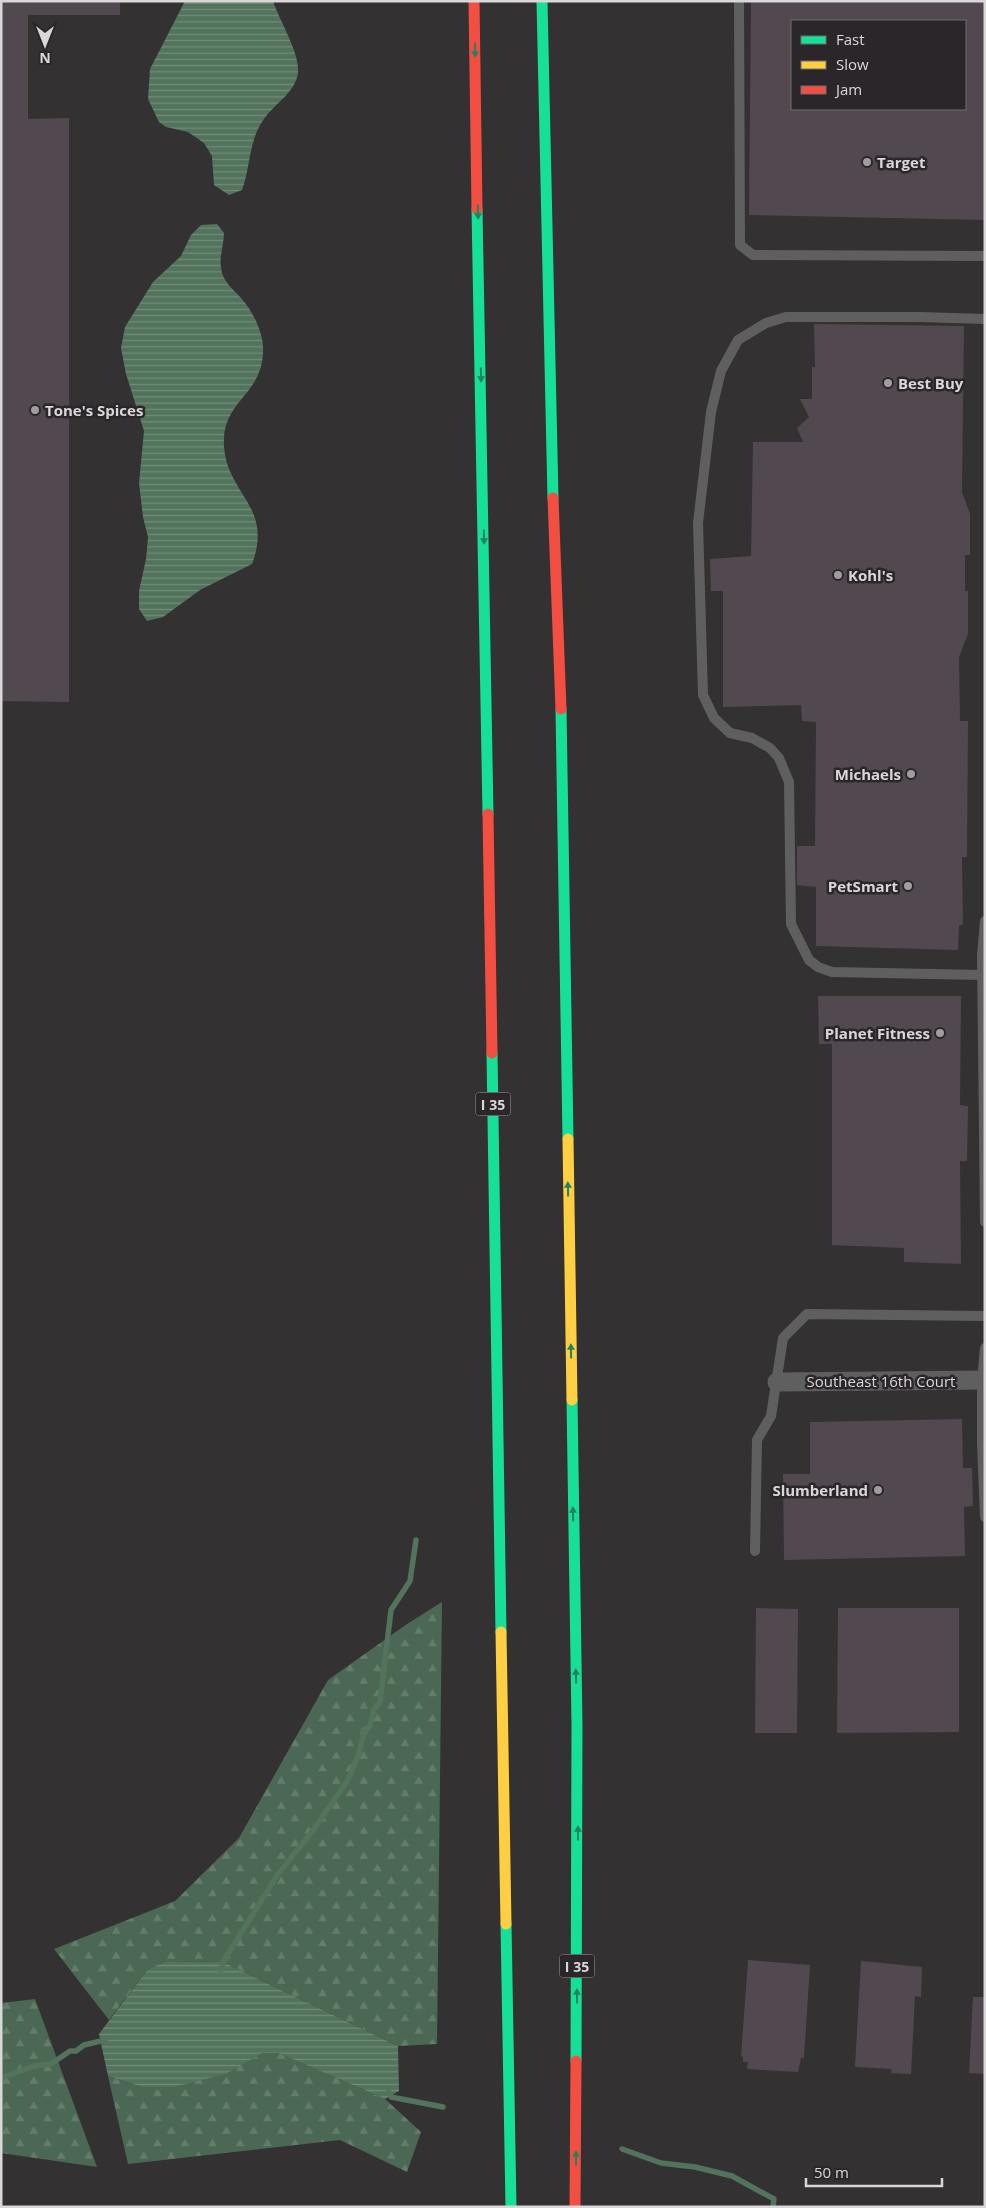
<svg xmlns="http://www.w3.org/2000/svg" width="986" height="2208" font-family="'Open Sans',sans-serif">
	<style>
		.forest { fill: url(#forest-firs) }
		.water { fill: url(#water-rules) }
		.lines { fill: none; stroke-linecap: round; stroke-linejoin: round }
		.stream { stroke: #52735c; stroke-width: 5.5 }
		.building { fill: #51494f; fill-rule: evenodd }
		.lane { stroke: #605f60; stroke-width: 10 }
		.street { stroke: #605f60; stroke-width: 19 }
		.fast { stroke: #16e098; stroke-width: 11 }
		.slow { stroke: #ffcf43; stroke-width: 11 }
		.jam { stroke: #f24e42; stroke-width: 11 }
		.oneway { fill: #208361 }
		.poi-dot { fill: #a09d9f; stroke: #2b262a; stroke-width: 2 }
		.labels { text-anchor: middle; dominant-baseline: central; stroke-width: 5; stroke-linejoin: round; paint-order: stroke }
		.shield { fill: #2b262a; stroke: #a6a2a4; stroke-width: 1 }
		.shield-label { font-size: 14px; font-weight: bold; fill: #dad7d9 }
		.poi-label { font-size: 15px; font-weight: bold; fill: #dad7d9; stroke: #2b262a; text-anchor: start }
		.street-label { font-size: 15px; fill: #dad7d9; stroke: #2b262a }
	</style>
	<defs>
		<pattern id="forest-firs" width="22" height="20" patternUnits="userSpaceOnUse" patternTransform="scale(1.25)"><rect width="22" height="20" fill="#4a6853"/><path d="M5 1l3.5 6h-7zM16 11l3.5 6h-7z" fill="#647d6b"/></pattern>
		<pattern id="water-rules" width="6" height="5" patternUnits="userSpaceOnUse" patternTransform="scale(1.25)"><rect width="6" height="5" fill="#52735c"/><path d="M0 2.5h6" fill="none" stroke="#728d7a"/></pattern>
	</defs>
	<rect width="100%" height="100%" fill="#343133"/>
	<g class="forest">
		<polygon points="442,1602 437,2044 398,2046 223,1962 167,1961 148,1969 109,2020 54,1949 175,1901 239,1838 328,1680 407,1624"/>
		<polygon points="35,1999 97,2167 1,2153 1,2003"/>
		<polygon points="262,2053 278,2053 385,2099 421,2132 407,2172 340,2140 128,2164 108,2076 142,2087"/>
	</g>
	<g class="water">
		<path d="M185 1H273C280 22 300 53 298 73 295 94 272 105 262 122 250 140 250 164 244 184L242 190 229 195 214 185 212 156 204 143 188 132 166 127 159 122 148 99 150 69Z"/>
		<path d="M217 224 224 233C224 244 219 257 221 267 222 281 232 288 241 298 252 310 262 330 263 346 265 393 227 398 224 437 221 493 275 503 252 564L200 590 163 617 147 621 139 609V591L146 559 148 537 143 517 139 483 144 431 126 374 121 348 125 327 153 282 181 256 191 235 201 225Z"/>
		<polygon points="167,1961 223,1962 398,2046 399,2091 385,2099 278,2053 262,2053 226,2074 174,2087 142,2087 108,2076 99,2034 148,1969"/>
	</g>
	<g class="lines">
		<g class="stream">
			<polyline points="221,1970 223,1962 278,1874 311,1833 348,1780 359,1753 364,1732 370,1726 374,1709 380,1702 391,1610 410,1581 416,1540"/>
			<polyline points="1,2078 34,2066 51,2064 70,2051 76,2051 84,2045 105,2040"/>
			<polyline points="389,2092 391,2097 443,2107"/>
			<polyline points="622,2149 661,2163 695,2167 732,2176 774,2199 773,2207"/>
		</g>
	</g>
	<g class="building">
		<polygon points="1,1 120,1 120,15 28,15 28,119 69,118 69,702 1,701"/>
		<path d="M751 1H985V220L749 215ZM792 21H965V109H792Z"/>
		<polygon points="814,324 964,326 962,492 970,514 970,555 965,555 965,591 968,591 968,634 959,657 960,721 968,721 967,857 962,857 963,924 959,926 958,950 816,946 816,887 797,885 797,846 815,846 816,722 802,721 801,705 723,707 723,591 711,591 710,559 751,556 753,442 803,442 797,428 809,417 800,399 812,399 812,367 815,367"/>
		<polygon points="818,996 961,996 960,1105 968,1106 967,1161 960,1161 961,1264 904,1262 904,1248 832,1245 832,1044 819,1044"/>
		<polygon points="962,1419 963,1468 972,1468 973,1506 964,1507 965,1556 784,1560 783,1474 810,1474 810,1422"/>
		<polygon points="756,1608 798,1609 797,1733 755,1733"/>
		<polygon points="838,1608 959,1608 959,1732 837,1733"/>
		<polygon points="748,1960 810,1965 804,2058 801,2058 798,2072 747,2069 748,2062 743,2062 743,2057 741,2056"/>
		<polygon points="861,1961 922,1967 921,1997 915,1996 911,2074 891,2073 892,2069 855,2067"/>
		<polygon points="973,1997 985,1997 985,2074 969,2073"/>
	</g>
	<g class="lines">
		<g class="lane">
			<polyline points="739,1 740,245 753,255 985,256"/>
			<polyline points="985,955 982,956 985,1222"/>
			<polyline points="982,956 985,921"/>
			<polyline points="982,975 832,972 818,967 809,960 791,924 789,782 779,758 770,748 752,738 730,733 714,718 703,695 698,523 711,412 721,371 738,340 766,323 786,317 920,317 985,319"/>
			<polyline points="985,1348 982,1380 982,1443 985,1443"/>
			<polyline points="982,1443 985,1517"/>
			<polyline points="755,1551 757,1440 771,1416 783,1338 807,1314 985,1316"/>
		</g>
		<polyline class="street" points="777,1382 985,1380"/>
		<g class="fast">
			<polyline points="542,1 553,498"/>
			<polyline points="477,209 488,814"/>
			<polyline points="561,709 568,1139"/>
			<polyline points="492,1053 501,1632"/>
			<polyline points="572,1400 577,1725 576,2061"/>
			<polyline points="506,1924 511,2207"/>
		</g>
		<g class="slow">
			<polyline points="568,1139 572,1400"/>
			<polyline points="501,1632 506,1924"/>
		</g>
		<g class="jam">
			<polyline points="474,1 477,209"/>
			<polyline points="553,498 561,709"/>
			<polyline points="488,814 492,1053"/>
			<polyline points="575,2207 576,2061"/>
		</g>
	</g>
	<defs><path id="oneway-solid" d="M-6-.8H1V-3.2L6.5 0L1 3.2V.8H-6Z" transform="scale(1.25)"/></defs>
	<g class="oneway">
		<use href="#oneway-solid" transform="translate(475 50) rotate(89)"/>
		<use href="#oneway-solid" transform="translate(478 212) rotate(89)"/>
		<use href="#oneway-solid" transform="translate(481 375) rotate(89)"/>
		<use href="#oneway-solid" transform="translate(484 537) rotate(89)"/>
		<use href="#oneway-solid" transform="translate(568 1189) rotate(-91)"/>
		<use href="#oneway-solid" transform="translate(571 1351) rotate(-91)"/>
		<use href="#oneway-solid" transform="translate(573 1514) rotate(-91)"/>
		<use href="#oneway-solid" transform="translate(576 1676) rotate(-91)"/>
		<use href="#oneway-solid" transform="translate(578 1833) rotate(-90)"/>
		<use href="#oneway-solid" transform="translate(577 1996) rotate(-90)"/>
		<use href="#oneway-solid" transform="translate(576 2158) rotate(-90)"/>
	</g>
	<g class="poi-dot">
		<circle cx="867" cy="162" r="5"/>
		<circle cx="888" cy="383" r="5"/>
		<circle cx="35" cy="410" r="5"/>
		<circle cx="838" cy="575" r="5"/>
		<circle cx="911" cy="774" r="5"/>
		<circle cx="908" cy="886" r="5"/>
		<circle cx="940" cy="1033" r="5"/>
		<circle cx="878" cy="1490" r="5"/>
	</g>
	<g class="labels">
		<g class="shield">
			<rect x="475.5" y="1092.5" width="35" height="23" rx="4"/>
			<rect x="559.5" y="1954.5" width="35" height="23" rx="4"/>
		</g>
		<g class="shield-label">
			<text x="493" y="1104">I 35</text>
			<text x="577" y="1966">I 35</text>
		</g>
		<g class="poi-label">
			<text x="877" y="162">Target</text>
			<text x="898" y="383">Best Buy</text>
			<text x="45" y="410">Tone's Spices</text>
			<text x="848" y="575">Kohl's</text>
			<text x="901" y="774" text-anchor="end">Michaels</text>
			<text x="898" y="886" text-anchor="end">PetSmart</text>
			<text x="930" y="1033" text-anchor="end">Planet Fitness</text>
			<text x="868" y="1490" text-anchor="end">Slumberland</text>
		</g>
		<g class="street-label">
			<text x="881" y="1381">Southeast 16th Court</text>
		</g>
	</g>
	<rect width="986" height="2208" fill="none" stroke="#dad7d9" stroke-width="5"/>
	<rect x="791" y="20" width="175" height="90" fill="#2b262a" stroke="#716d70"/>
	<rect x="801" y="36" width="25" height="8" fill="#16e098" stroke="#716d70"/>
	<text x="836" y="45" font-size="15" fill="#dad7d9">Fast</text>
	<rect x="801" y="61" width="25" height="8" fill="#ffcf43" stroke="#716d70"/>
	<text x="836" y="70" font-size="15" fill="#dad7d9">Slow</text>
	<rect x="801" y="86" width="25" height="8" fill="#f24e42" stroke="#716d70"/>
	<text x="836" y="95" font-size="15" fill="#dad7d9">Jam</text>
	<g transform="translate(45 45) rotate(180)" stroke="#2b262a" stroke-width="4" paint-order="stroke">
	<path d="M0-4L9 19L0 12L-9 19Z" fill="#dad7d9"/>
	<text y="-8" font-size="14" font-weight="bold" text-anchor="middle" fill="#dad7d9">N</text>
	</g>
	<path d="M806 2178v8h136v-8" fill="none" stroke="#dad7d9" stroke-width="2.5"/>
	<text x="814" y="2178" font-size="15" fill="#dad7d9" stroke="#2b262a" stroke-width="4" paint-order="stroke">50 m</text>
</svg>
